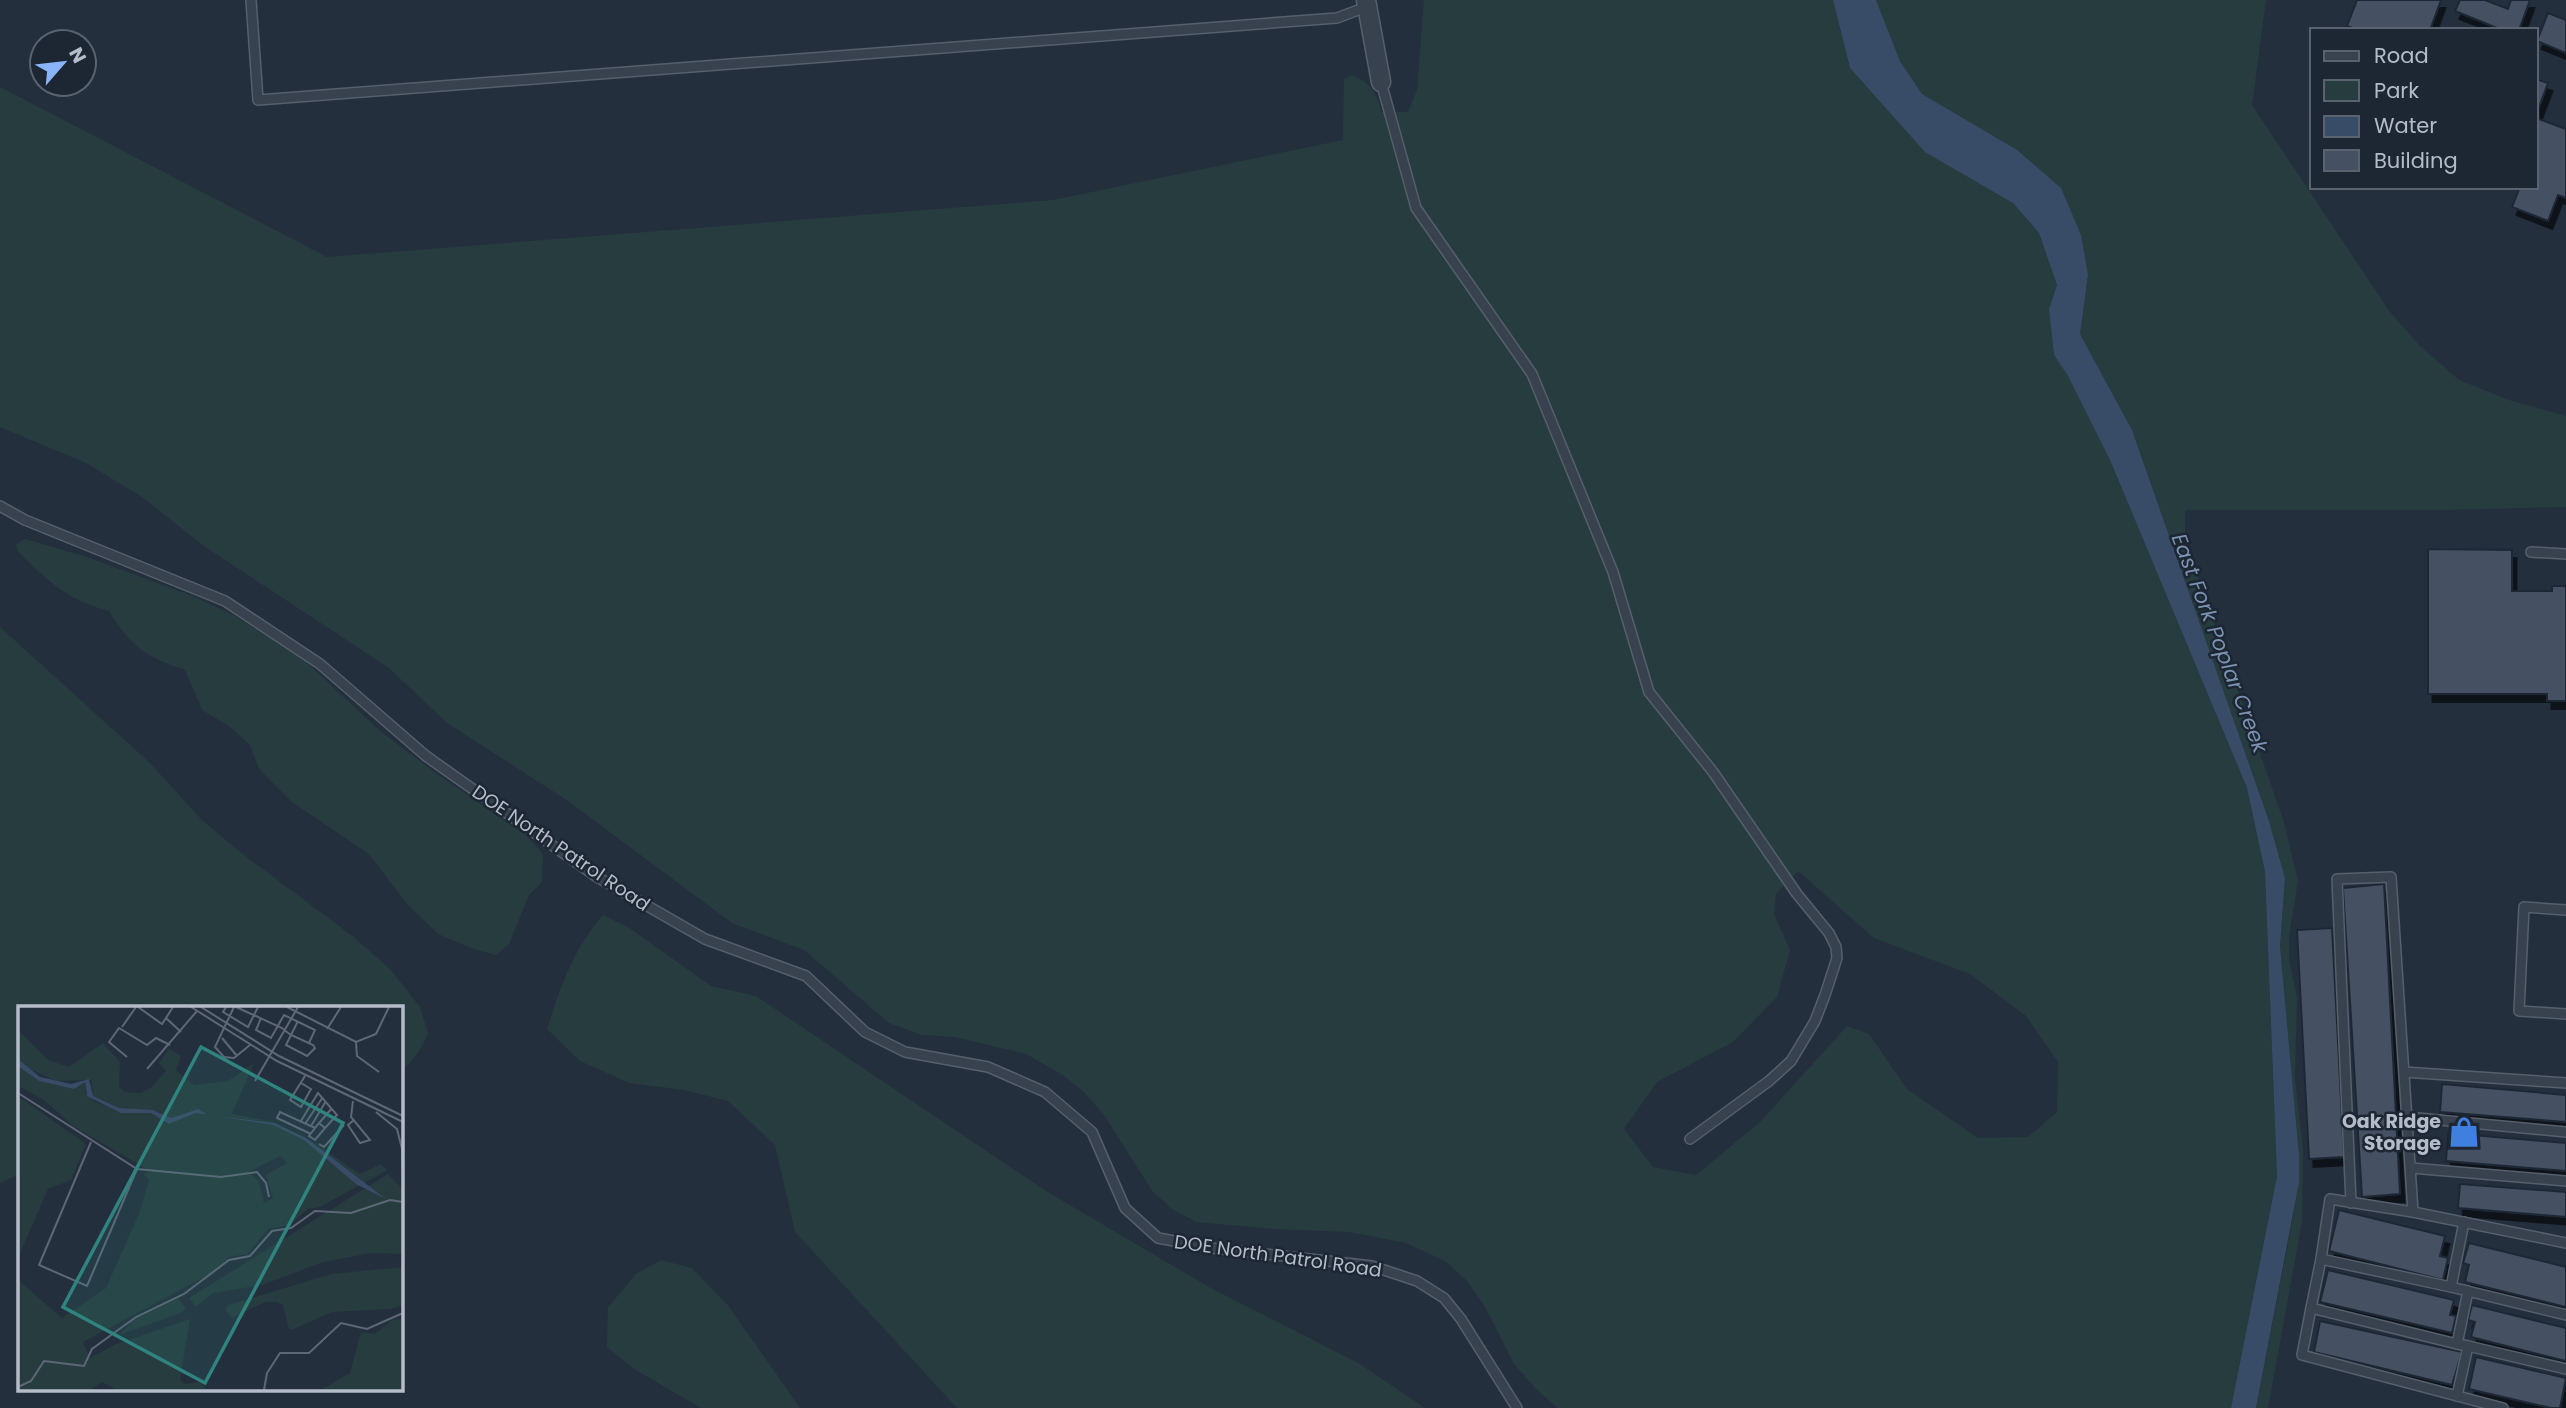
<svg xmlns="http://www.w3.org/2000/svg" width="2566" height="1408" font-family="Poppins,sans-serif">
	<style>
		.green { fill: #263c3f; fill-rule: evenodd }
		.water { fill: #394c67 }
		.building { fill: #455162; stroke: #1f2835; stroke-width: 2; filter: url(#shadow) }
		.lines { fill: none; stroke-linecap: round; stroke-linejoin: round }
		.service-casing { stroke: #565f6c; stroke-width: 12 }
		.minor-casing { stroke: #565f6c; stroke-width: 21 }
		.service { stroke: #38414e; stroke-width: 9 }
		.minor { stroke: #38414e; stroke-width: 18 }
		.labels { text-anchor: middle; dominant-baseline: central; stroke-width: 5; stroke-linejoin: round; paint-order: stroke }
		.street-label { font-size: 19px; fill: #b4bcc9; stroke: #1d2633 }
		.poi-label { font-size: 19px; font-weight: bold; fill: #b4bcc9; stroke: #1d2633; text-anchor: end }
		.water-label { font-size: 21px; font-style: italic; fill: #7c92b1; stroke: #1d2633 }
		.inset-road { fill: none; stroke: #5e6776; stroke-width: 2 }
		.view { fill: #308480; fill-opacity: 0.15; stroke: #308480; stroke-width: 3.5 }
		.inset-edge { fill: none; stroke: #b4bcc9; stroke-width: 3.5 }
	</style>
	<defs>
		<filter id="shadow"><feDropShadow dx="4.5" dy="8" stdDeviation="0" flood-color="#0009"/></filter>
	</defs>
	<rect width="100%" height="100%" fill="#242f3e"/>
	<g class="green">
		<path d="M1424 0H1833L1850 68 1885 105 1974 179 2013 203 2039 233 2057 285 2049 309 2054 355 2068 376 2110 460 2247 788 2265 872 2277 1176 2231 1408H1558L1537 1390 1514 1364 1485 1307 1467 1281 1445 1261 1406 1243 1350 1232 1274 1229 1196 1222 1172 1209 1153 1192 1104 1115 1084 1092 1063 1075 1026 1054 955 1037 922 1035 889 1023 804 950 732 923 568 801 447 723 389 668 204 546 142 497 86 463 0 427V87L327 257 1053 200 1343 140 1344 79 1352 75C1371 83 1376 93 1382 112H1408L1417 90ZM1798 871 1874 938 1970 974 2026 1016 2058 1062 2057 1112 2028 1137 1978 1138 1907 1089 1869 1034 1847 1026 1761 1121 1696 1175 1653 1167 1624 1129 1657 1082 1733 1042 1777 997 1790 950 1774 914 1776 894Z"/>
		<polygon points="1876,0 2266,0 2252,105 2390,312 2419,345 2459,380 2509,400 2566,416 2566,507 2443,510 2185,510 2185,539 2284,822 2298,881 2289,936 2289,960 2297,997 2295,1078 2303,1150 2302,1222 2268,1408 2256,1408 2294,1212 2299,1155 2280,946 2285,878 2269,821 2132,430 2080,334 2088,275 1964,120 1922,94 1900,61"/>
		<path d="M25 539 81 555 193 596 235 616 304 660 380 731 437 774 527 836 543 854 542 882 529 895 509 944 496 955 471 948 438 934 407 904 369 854 292 802 259 769 250 745 229 726 202 710 185 670C146 657 131 647 109 611 67 600 48 581 18 552L16 544Z"/>
		<path d="M0 627 149 762 202 820 240 852 355 938 391 970 420 1007 428 1033C422 1047 414 1062 401 1069V1007H19V1174L0 1183Z"/>
		<path d="M603 915 631 929 711 986 756 996 1046 1191 1209 1287 1360 1364 1425 1408H957L795 1232 775 1145 728 1101 684 1090 629 1083 580 1061 547 1029C560 988 574 947 603 915Z"/>
		<polygon points="661,1260 692,1268 727,1304 800,1408 701,1408 634,1369 607,1347 608,1307 636,1274"/>
	</g>
	<polygon class="water" points="1833,0 1876,0 1900,61 1922,94 2017,150 2061,188 2081,235 2088,275 2080,334 2132,430 2269,821 2285,878 2280,946 2299,1155 2299,1182 2256,1408 2231,1408 2277,1176 2265,872 2247,788 2110,460 2068,376 2054,355 2049,309 2057,285 2039,233 2013,203 1925,152 1850,68"/>
	<g class="building">
		<polygon points="2357,0 2441,0 2430,30 2358,30 2347,26"/>
		<polygon points="2460,0 2485,0 2508,9 2511,0 2530,0 2519,30 2502,30 2455,11"/>
		<polygon points="2548,13 2566,20 2566,53 2537,41"/>
		<polygon points="2536,79 2548,83 2536,115"/>
		<polygon points="2536,118 2566,129 2566,198 2558,195 2548,221 2512,207 2520,187 2536,187"/>
		<polygon points="2428,549 2512,550 2512,591 2552,591 2552,586 2566,586 2566,701 2547,701 2547,694 2428,694"/>
		<polygon points="2384,884 2400,1194 2362,1197 2343,888"/>
		<polygon points="2332,928 2344,1157 2309,1159 2297,930"/>
		<polygon points="2442,1084 2566,1095 2566,1122 2440,1112"/>
		<polygon points="2448,1133 2566,1143 2566,1171 2446,1161"/>
		<polygon points="2460,1184 2566,1192 2566,1217 2458,1208"/>
		<polygon points="2339,1210 2445,1236 2440,1256 2448,1258 2443,1280 2329,1251"/>
		<polygon points="2469,1243 2566,1267 2566,1307 2465,1282 2469,1265 2463,1263"/>
		<polygon points="2328,1270 2454,1300 2450,1315 2456,1316 2452,1333 2320,1302"/>
		<polygon points="2472,1305 2566,1328 2566,1361 2471,1337 2475,1322 2468,1320"/>
		<polygon points="2320,1321 2462,1352 2452,1385 2314,1352"/>
		<polygon points="2476,1357 2566,1378 2560,1408 2551,1408 2469,1389"/>
	</g>
	<g class="lines">
		<defs>
			<g id="service">
				<polyline points="251,0 258,100 1337,18 1366,7"/>
				<polyline points="1381,82 1416,208 1532,374 1613,572 1649,692 1713,772 1797,894 1829,933 1836,947 1837,958 1825,995 1815,1021 1791,1061 1769,1081 1690,1139"/>
				<polyline points="0,506 25,520 225,601 320,664 426,756 597,877 705,939 806,976 865,1032 905,1052 988,1067 1045,1092 1092,1132 1125,1208 1158,1238 1212,1248 1372,1266 1417,1281 1444,1298 1461,1319 1517,1408"/>
				<polyline points="2531,552 2566,554"/>
				<polyline points="2566,910 2524,907 2519,1011 2566,1014"/>
				<polyline points="2404,1072 2566,1083"/>
				<polyline points="2407,1117 2566,1132"/>
				<polyline points="2411,1168 2566,1181"/>
				<polyline points="2351,1203 2337,879 2391,877 2413,1212 2566,1243"/>
				<polyline points="2413,1212 2330,1199 2321,1259 2451,1287"/>
				<polyline points="2464,1222 2451,1287 2566,1315"/>
				<polyline points="2321,1259 2311,1308 2457,1344"/>
				<polyline points="2311,1308 2302,1355 2503,1408"/>
				<polyline points="2468,1346 2566,1369"/>
				<polyline points="2457,1396 2468,1346 2457,1344 2468,1291"/>
			</g>
			<polyline id="minor" points="1366,0 1381,82"/>
		</defs>
		<use href="#service" class="service-casing"/>
		<use href="#minor" class="minor-casing"/>
		<use href="#service" class="service"/>
		<use href="#minor" class="minor"/>
	</g>
	<defs>
		<symbol id="shop-bare" viewBox="-9 -9 18 18"><path d="M-5-2.5h2.3a2.7 3.5 0 0 1 5.4 0H5L5.5 6h-11ZM-1.5-2.5h3a1.5 2.3 0 0 0-3 0Z" fill="#3f7fe0" stroke="#1d2633" stroke-width="2.5" paint-order="stroke"/></symbol>
	</defs>
	<g fill-rule="evenodd">
		<use href="#shop-bare" x="2442" y="1110" width="44" height="44"/>
	</g>
	<g class="labels">
		<g class="street-label">
			<text transform="translate(561 848) rotate(34)">DOE North Patrol Road</text>
			<text transform="translate(1278 1256) rotate(8)">DOE North Patrol Road</text>
		</g>
		<g class="poi-label">
			<text x="2441" y="1121">Oak Ridge<tspan x="2441" dy="22">Storage</tspan></text>
		</g>
		<g class="water-label">
			<text transform="translate(2220 643) rotate(69)">East Fork Poplar Creek</text>
		</g>
	</g>
	<g transform="translate(18 1006)">
		<rect width="385" height="385" fill="#242f3e"/>
		<path d="M0 24 30 54 51 61 85 37 102 56 101 81 107 86 123 87 134 81 148 65 141 57 151 43 163 50 158 64 176 79 210 75 236 57 214 108 257 116 292 134 342 168 363 158 369 164 346 177 288 132 250 116 190 109 180 103 153 112 139 105 101 102 75 90 73 74 38 75 8 61 0 53ZM0 59 21 75 56 83 67 76V87L77 96 107 107H133L151 118 178 107 255 119 286 134 342 179 302 201 290 203 271 219 250 223 230 248 211 251 196 266 65 336 72 352 98 338 172 313 162 374 166 378 184 376 188 384H99L84 376 72 384H0V274L44 312 88 282 122 205 131 173 125 168 132 165 55 120 26 94 0 80ZM263 150 269 157 248 169 255 192 246 197 241 175 230 166ZM0 90 68 138 53 174 30 183 0 252ZM370 168 385 183V248L354 247 305 256 244 279 195 287 178 301 171 292ZM385 261V299L373 303 314 306 276 323H271L265 299 259 296H247L214 312 208 305 210 299 314 268ZM160 292 168 302 163 307 101 329 115 314ZM385 312V384H303L332 367 343 326 357 328 374 314Z" fill="#263c3f" fill-rule="evenodd"/>
		<path d="M0 53 22 71 53 78 71 73 75 90 101 102 135 104 153 112 180 103 190 109 256 117 288 132 368 193 338 178 286 134 255 119 178 107 151 118 133 107H103L69 90 67 76 56 83 21 75 0 60Z" fill="#394c67"/>
		<path class="inset-road" d="M120 1 144 18 148 12M155 1 148 12 163 26M173 1 259 55 385 116M183 1 261 50 385 110M208 1 205 6 230 21 240 1M216 1 197 41 206 51 216 52 232 39M218 1 264 22 269 26 273 29 295 39 297 42 289 50 268 39 280 15M269 1 338 36 358 28 371 1M243 12 238 24 253 32 266 9 297 24 291 37M104 21 118 1M309 23 323 1M204 32 219 50M338 36 339 50 361 66M109 51 91 36 101 22 129 39 138 32 152 39M129 63 179 5M237 75 280 1M283 77 293 83 283 101 272 94 287 70M0 87 119 163 203 171 239 166 248 177 251 191M335 95 333 111 352 134 342 137 330 119 336 114M358 106 379 123 384 143M283 115 300 87 319 109 307 122 301 117M287 118 305 91M293 120 308 95M297 122 291 130 297 134 307 122M293 128 259 112 262 106 297 122 314 102M73 136 21 259 69 280 119 163M301 138 306 141 326 119M384 141 385 173M0 381 13 375 26 355 66 360 74 343 118 311 166 288 211 254 232 250 254 225 273 222 297 205 333 207 372 194 385 196M246 384 249 367 262 347H291L323 317 349 323 385 307"/>
		<path class="view" d="M183 41 325 117 187 377 45 301Z"/>
		<rect width="385" height="385" class="inset-edge"/>
	</g>
	<rect x="2310" y="28" width="228" height="161" fill="#1d2633" stroke="#59626f" stroke-width="2"/>
	<rect x="2324" y="51" width="35" height="10" fill="#38414e" stroke="#59626f" stroke-width="2"/>
	<text x="2374" y="63" font-size="21" fill="#b4bcc9">Road</text>
	<rect x="2324" y="80" width="35" height="21" fill="#263c3f" stroke="#59626f" stroke-width="2"/>
	<text x="2374" y="98" font-size="21" fill="#b4bcc9">Park</text>
	<rect x="2324" y="116" width="35" height="21" fill="#394c67" stroke="#59626f" stroke-width="2"/>
	<text x="2374" y="133" font-size="21" fill="#b4bcc9">Water</text>
	<rect x="2324" y="150" width="35" height="21" fill="#455162" stroke="#59626f" stroke-width="2"/>
	<text x="2374" y="168" font-size="21" fill="#b4bcc9">Building</text>
	<g transform="translate(63 63) rotate(62)"><circle r="33" fill="#1d2633" stroke="#59626f" stroke-width="2"/>
	<path d="M0-5L12 26L0 18L-12 26Z" fill="#8ab4f8"/>
	<text y="-10" font-size="19" font-weight="bold" text-anchor="middle" fill="#b4bcc9">N</text>
	</g>
</svg>
